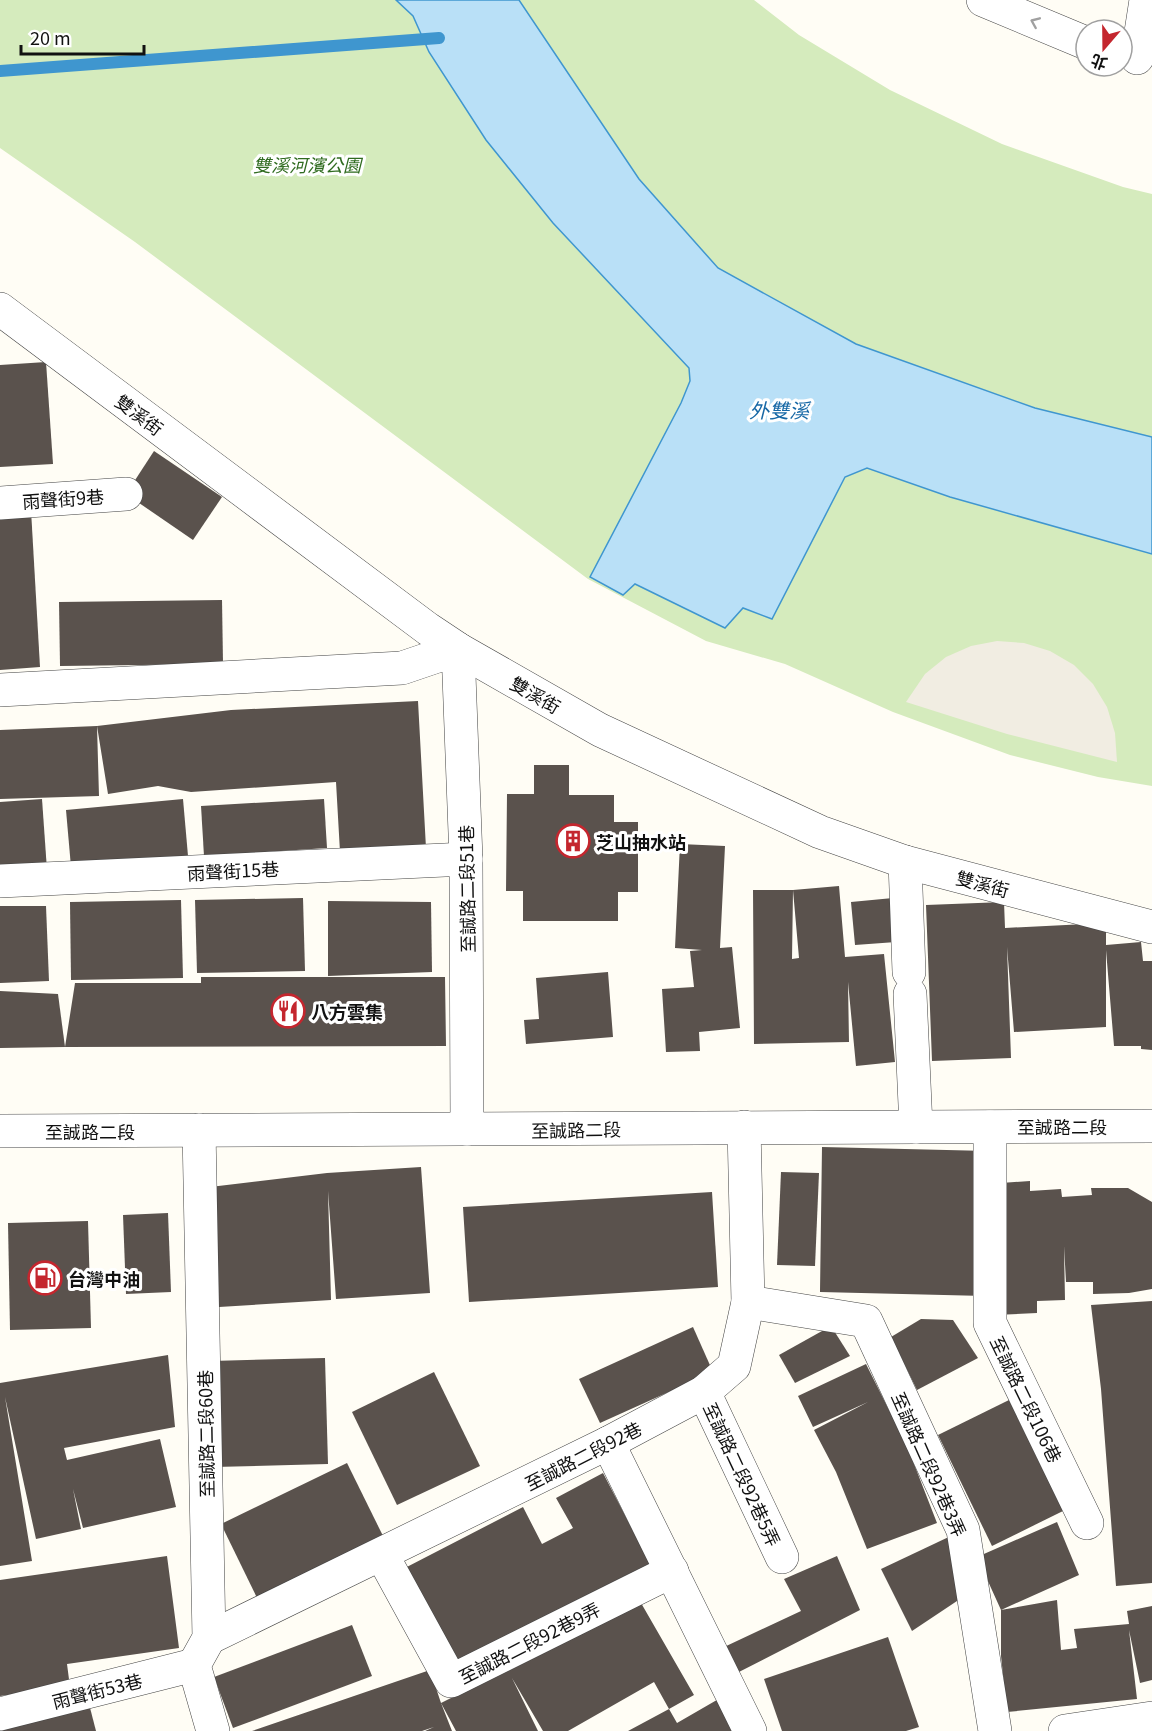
<svg xmlns="http://www.w3.org/2000/svg" width="1152" height="1731" font-family="Georgia,'Noto Sans TC',serif">
	<style>
		.green { fill: #d5ebbd }
		.plaza { fill: #f1ede2 }
		.water { fill: #b9e0f7; stroke: #3f96cf; stroke-width: 1.5 }
		.lines { fill: none; stroke-linecap: round; stroke-linejoin: round }
		.stream { stroke: #3f96cf; stroke-width: 12 }
		.building { fill: #5a524d }
		.minor-casing { stroke: #444; stroke-width: 34 }
		.minor { stroke: #fff; stroke-width: 33 }
		.oneway { stroke: #a0a0a0 }
		.labels { text-anchor: middle; dominant-baseline: central; stroke-width: 6; stroke-linejoin: round; paint-order: stroke }
		.park-label { font-size: 18px; font-style: italic; fill: #2f6b1f; stroke: #fff }
		.street-label { font-size: 18px; fill: #111; stroke: #fff }
		.poi-label { font-size: 18px; font-weight: bold; fill: #111; stroke: #fff; text-anchor: start }
		.water-label { font-size: 20px; font-style: italic; fill: #1768a6; stroke: #fff }
	</style>
	<rect width="100%" height="100%" fill="#fffdf5"/>
	<g class="green">
		<polygon points="0,0 396,0 413,16 429,52 553,223 689,368 690,381 681,403 635,584 725,628 834,495 845,477 867,468 950,497 1152,554 1152,786 1098,777 1010,755 893,712 785,664 706,641 588,579 135,242 0,148"/>
		<polygon points="519,0 754,0 799,35 890,90 1002,144 1123,187 1152,194 1152,437 1035,408 856,344 718,268 639,179"/>
	</g>
	<polygon class="plaza" points="997,641 1024,643 1050,651 1074,665 1093,684 1107,707 1115,733 1117,762 1007,734 906,702 925,674 946,657 971,646"/>
	<polygon class="water" points="396,0 519,0 639,179 718,268 856,344 1035,408 1152,437 1152,554 950,497 867,468 845,477 772,619 743,608 725,628 635,584 623,595 590,577 681,403 690,381 689,368 553,223 486,140 429,52 413,16"/>
	<g class="lines">
		<polyline class="stream" points="0,71 439,38"/>
	</g>
	<g class="building">
		<polygon points="46,362 53,464 0,467 0,365"/>
		<polygon points="154,451 222,497 193,540 126,494"/>
		<polygon points="31,510 40,667 0,670 0,511"/>
		<polygon points="222,600 223,664 60,666 59,602"/>
		<polygon points="418,701 426,848 340,852 336,782 191,792 158,786 108,794 97,726 99,796 0,799 0,730 97,726 231,710"/>
		<polygon points="534,765 569,765 569,795 614,795 614,822 638,822 638,892 618,892 618,921 523,921 523,891 506,891 507,794 534,794"/>
		<polygon points="42,799 47,870 0,874 0,802"/>
		<polygon points="183,799 188,856 71,867 66,810"/>
		<polygon points="324,799 327,848 204,856 201,806"/>
		<polygon points="680,844 725,846 720,948 732,947 740,1028 699,1032 700,1051 666,1052 662,989 694,987 690,951 702,950 675,948"/>
		<polygon points="839,886 845,957 884,954 895,1062 856,1066 848,982 849,1042 754,1044 753,890 793,890 792,959 799,958 793,890"/>
		<polygon points="303,898 305,971 197,973 195,900"/>
		<polygon points="893,898 896,942 855,945 851,902"/>
		<polygon points="181,900 183,978 71,980 70,902"/>
		<polygon points="328,901 431,902 432,972 328,976"/>
		<polygon points="1004,902 1005,928 1106,923 1106,945 1141,942 1143,961 1152,961 1152,1050 1141,1049 1141,1046 1114,1046 1106,950 1106,1027 1014,1032 1007,947 1011,1058 932,1061 926,905"/>
		<polygon points="0,906 46,906 49,981 0,983"/>
		<polygon points="608,972 613,1037 526,1044 524,1020 539,1019 536,978"/>
		<polygon points="201,977 445,977 446,1046 65,1047 75,983 201,983"/>
		<polygon points="0,991 58,994 65,1047 0,1048"/>
		<polygon points="822,1147 988,1151 987,1184 1030,1181 1030,1191 1061,1189 1062,1197 1092,1195 1091,1188 1128,1188 1152,1202 1152,1289 1129,1293 1093,1294 1093,1282 1066,1282 1064,1246 1065,1300 1037,1301 1037,1313 995,1315 985,1296 820,1292"/>
		<polygon points="421,1167 430,1293 336,1299 328,1191 331,1300 219,1307 210,1187 327,1173"/>
		<polygon points="781,1172 819,1173 815,1266 777,1265"/>
		<polygon points="712,1192 718,1287 469,1302 463,1207"/>
		<polygon points="168,1213 171,1292 126,1294 123,1215"/>
		<polygon points="88,1221 91,1328 10,1330 8,1223"/>
		<polygon points="1152,1301 1152,1583 1116,1586 1101,1389 1091,1305"/>
		<polygon points="921,1319 953,1320 978,1358 917,1390 891,1337"/>
		<polygon points="831,1326 850,1356 795,1383 779,1355"/>
		<polygon points="693,1327 713,1372 600,1423 579,1379"/>
		<polygon points="168,1355 175,1427 64,1448 67,1460 160,1439 176,1507 83,1528 73,1489 81,1529 36,1539 5,1397 32,1561 0,1566 0,1383"/>
		<polygon points="325,1358 328,1464 214,1467 211,1361"/>
		<polygon points="866,1364 907,1446 937,1523 867,1549 836,1472 814,1430 868,1402 813,1427 798,1396"/>
		<polygon points="434,1372 480,1466 397,1505 352,1412"/>
		<polygon points="1009,1400 1063,1511 992,1546 938,1435"/>
		<polygon points="347,1463 385,1540 259,1602 221,1524"/>
		<polygon points="603,1473 652,1567 454,1670 401,1570 523,1507 542,1544 573,1528 556,1498"/>
		<polygon points="1057,1522 1079,1575 1001,1610 1057,1600 1061,1650 1077,1648 1074,1629 1129,1624 1127,1611 1152,1606 1152,1680 1140,1683 1129,1630 1137,1699 1007,1712 1001,1656 1001,1610 977,1557"/>
		<polygon points="955,1534 960,1599 912,1631 881,1569"/>
		<polygon points="167,1556 179,1648 67,1664 70,1687 0,1696 0,1580"/>
		<polygon points="837,1556 860,1610 735,1674 722,1648 801,1611 784,1579"/>
		<polygon points="637,1596 694,1695 669,1709 677,1723 722,1697 741,1731 628,1731 669,1709 654,1682 568,1731 543,1731 512,1678 538,1731 456,1731 441,1703 452,1731 425,1731 434,1727 422,1731 252,1731 430,1670 441,1703 507,1670"/>
		<polygon points="352,1625 372,1676 233,1728 214,1677"/>
		<polygon points="888,1637 919,1727 906,1731 782,1731 764,1679"/>
		<polygon points="88,1700 96,1731 0,1731 0,1722"/>
	</g>
	<g class="lines">
		<defs>
			<g id="minor">
				<polyline points="983,0 1086,43"/>
				<polyline points="1137,58 1146,0"/>
				<polyline points="0,309 428,629 458,649 600,730 820,832 905,862 1152,927"/>
				<polyline points="0,503 126,494"/>
				<polyline points="0,690 402,668 458,649 466,859 467,1129"/>
				<polyline points="905,862 909,972"/>
				<polyline points="0,881 466,859"/>
				<polyline points="910,994 916,1127"/>
				<polyline points="990,1127 990,1323 1087,1523"/>
				<polyline points="199,1130 209,1638 194,1665 213,1731"/>
				<polyline points="0,1131 1152,1126"/>
				<polyline points="748,1302 866,1321 963,1530 995,1731"/>
				<polyline points="704,1392 782,1557"/>
				<polyline points="608,1443 750,1731"/>
				<polyline points="382,1555 451,1681 672,1571"/>
				<polyline points="209,1638 608,1443 704,1392 734,1366 748,1302 744,1127"/>
				<polyline points="0,1714 194,1665"/>
				<polyline points="1065,1731 1152,1718"/>
			</g>
		</defs>
		<use href="#minor" class="minor-casing"/>
		<use href="#minor" class="minor"/>
	</g>
	<defs><path id="oneway-chevron" d="M-2-3.5L2.5 0L-2 3.5" fill="none" stroke-width="1.6" stroke-linecap="round" stroke-linejoin="round" transform="scale(1.5)"/></defs>
	<use class="oneway" href="#oneway-chevron" transform="translate(1035 22) rotate(-157)"/>
	<defs>
		<symbol id="building-ring" viewBox="-11 -11 22 22"><circle r="9.5" fill="#fff" stroke="#c4262e" stroke-width="1.5"/><path d="M-4-6H4V6H1V3H-1V6H-4ZM-2.5-4.3h1.7v1.8h-1.7ZM.8-4.3h1.7v1.8H.8ZM-2.5-1h1.7V.8h-1.7ZM.8-1h1.7V.8H.8Z" fill="#c4262e"/></symbol>
		<symbol id="restaurant-ring" viewBox="-11 -11 22 22"><circle r="9.5" fill="#fff" stroke="#c4262e" stroke-width="1.5"/><path d="M-5-6h1v4h1v-4h1v4h1v-4h1v5L-1.5 .5V6h-2V.5L-5-1ZM5-6V6H3V1.5H1.5Q1.5-4 5-6Z" fill="#c4262e"/></symbol>
		<symbol id="fuel-ring" viewBox="-11 -11 22 22"><circle r="9.5" fill="#fff" stroke="#c4262e" stroke-width="1.5"/><path d="M-5.5-6h7V0h2V4h1.3V-2.5L3-4.5l.8-.8L6-3V5H2.5V1h-1V6h-7ZM-4.2-4.7v3.2H.2V-4.7Z" fill="#c4262e"/></symbol>
	</defs>
	<g fill-rule="evenodd">
		<use href="#building-ring" x="554" y="822" width="38" height="38"/>
		<use href="#restaurant-ring" x="269" y="992" width="38" height="38"/>
		<use href="#fuel-ring" x="26" y="1259" width="38" height="38"/>
	</g>
	<g class="labels">
		<g class="park-label">
			<text x="307" y="164">雙溪河濱公園</text>
		</g>
		<g class="street-label">
			<text transform="translate(140 414) rotate(37)">雙溪街</text>
			<text transform="translate(63 498) rotate(-4)">雨聲街9巷</text>
			<text transform="translate(536 694) rotate(30)">雙溪街</text>
			<text transform="translate(233 870) rotate(-3)">雨聲街15巷</text>
			<text transform="translate(983 883) rotate(15)">雙溪街</text>
			<text transform="translate(466 889) rotate(-91)">至誠路二段51巷</text>
			<text x="1062" y="1126">至誠路二段</text>
			<text transform="translate(576 1129) rotate(-1)">至誠路二段</text>
			<text x="90" y="1131">至誠路二段</text>
			<text transform="translate(1027 1399) rotate(64)">至誠路二段106巷</text>
			<text transform="translate(205 1434) rotate(-91)">至誠路二段60巷</text>
			<text transform="translate(583 1455) rotate(-27)">至誠路二段92巷</text>
			<text transform="translate(930 1464) rotate(66)">至誠路二段92巷3弄</text>
			<text transform="translate(743 1474) rotate(65)">至誠路二段92巷5弄</text>
			<text transform="translate(529 1642) rotate(-27)">至誠路二段92巷9弄</text>
			<text transform="translate(97 1690) rotate(-14)">雨聲街53巷</text>
		</g>
		<g class="poi-label">
			<text x="596" y="841">芝山抽水站</text>
			<text x="311" y="1011">八方雲集</text>
			<text x="68" y="1278">台灣中油</text>
		</g>
		<g class="water-label">
			<text x="779" y="409">外雙溪</text>
		</g>
	</g>
	<g transform="translate(1104 48) rotate(200)"><circle r="28" fill="#ffffff" stroke="#a0a0a0" stroke-width="1.5"/>
	<path d="M0-4.5L10 22L0 15L-10 22Z" fill="#c4262e"/>
	<text y="-9" font-size="16" font-weight="bold" text-anchor="middle" fill="#111111">北</text>
	</g>
	<path d="M21 45v9h123v-9" fill="none" stroke="#111111" stroke-width="3"/>
	<text x="30" y="45" font-size="18" fill="#111111" stroke="#ffffff" stroke-width="4.5" paint-order="stroke">20 m</text>
</svg>
